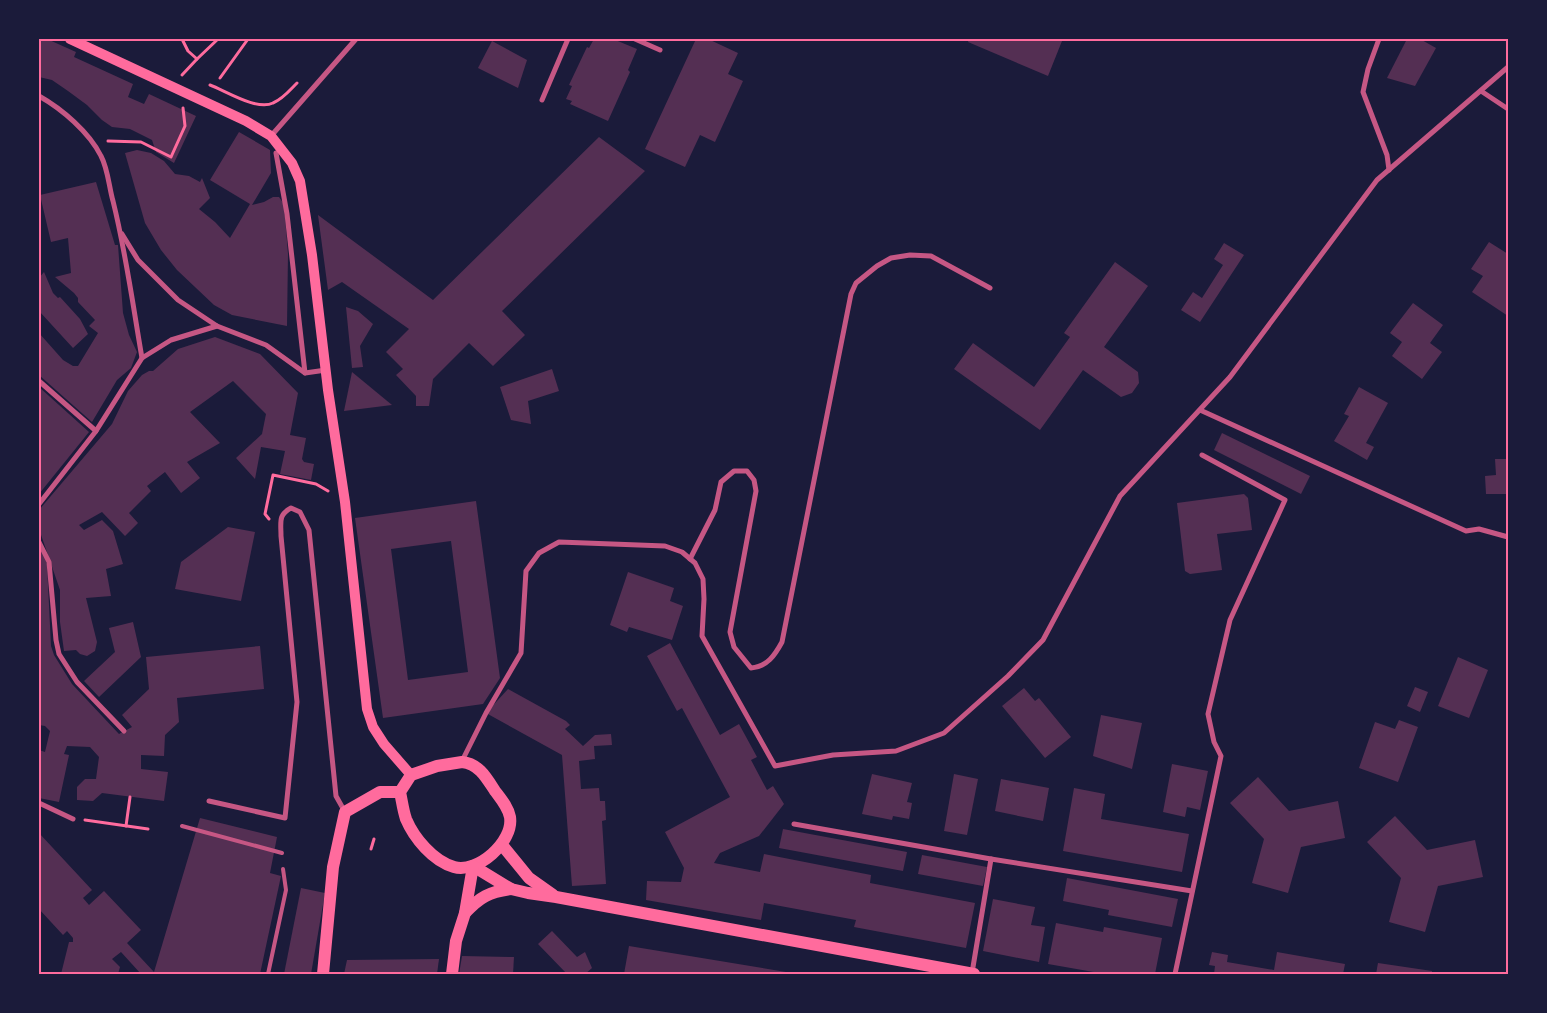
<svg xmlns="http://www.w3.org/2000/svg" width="1547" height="1013" font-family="'Fira Sans Condensed',sans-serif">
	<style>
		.building { fill: #542f53; fill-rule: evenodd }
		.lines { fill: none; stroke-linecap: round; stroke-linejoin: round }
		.path { stroke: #ff6b9d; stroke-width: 3 }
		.service { stroke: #c65784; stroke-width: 4 }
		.minor { stroke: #c65784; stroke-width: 5 }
		.secondary { stroke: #ff6b9d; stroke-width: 10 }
		.primary { stroke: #ff6b9d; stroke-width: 12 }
		.neatline { fill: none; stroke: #ff6b9d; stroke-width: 2 }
	</style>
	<rect width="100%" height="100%" fill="#1b1b3a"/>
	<g class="building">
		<polygon points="39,39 47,39 76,52 74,57 133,84 128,97 144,104 149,94 196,116 174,163 156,152 152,140 130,129 112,127 102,120 87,105 68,91 52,80 39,77"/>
		<polygon points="594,39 613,39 637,49 628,70 630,72 608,121 570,104 572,101 566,99 572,86 569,85 587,47 589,48"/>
		<polygon points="696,39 708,39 738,53 728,74 743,81 715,142 700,135 685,167 645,149"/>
		<polygon points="969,39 1057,39 1062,41 1048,76 968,42"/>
		<polygon points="1407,39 1420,39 1436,48 1415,86 1387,78"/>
		<polygon points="492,41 527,60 518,88 478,68"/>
		<polygon points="239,132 270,150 271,173 252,205 264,202 273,197 279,197 284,204 288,254 287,326 232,315 214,305 177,270 161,250 145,223 125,153 137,150 151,153 164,161 175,174 189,176 200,182 202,178 210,198 199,209 215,222 230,238 250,204 210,180"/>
		<polygon points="599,137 645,171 502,311 525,335 493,366 469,343 433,379 429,406 416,406 416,396 396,375 403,369 386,352 409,329 342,282 328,290 318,215 433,300"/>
		<polygon points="96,182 115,245 118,245 123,313 129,335 137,352 131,368 117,380 92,422 39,375 39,333 63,360 73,366 78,366 98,333 89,326 95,320 78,302 78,298 74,293 55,277 71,273 68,238 51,242 40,195"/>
		<polygon points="1489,242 1508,254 1508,316 1472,292 1483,276 1471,269"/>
		<polygon points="1224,243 1244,255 1200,322 1181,310 1193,292 1202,298 1223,265 1214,259"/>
		<polygon points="1115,262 1148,286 1104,347 1138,372 1139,383 1132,393 1121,397 1083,370 1040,430 954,369 973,343 1034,387 1070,337 1064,333"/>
		<polygon points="44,272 53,293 58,298 60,297 80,319 88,334 73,348 40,312 39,314 39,278"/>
		<polygon points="1413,303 1443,325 1430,343 1442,352 1422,379 1392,356 1402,342 1390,333"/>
		<polygon points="346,307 358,311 373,324 360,346 363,367 352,368"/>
		<polygon points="215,337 260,354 298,393 290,435 306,438 302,459 304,462 314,464 311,480 280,474 285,451 261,447 255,479 236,458 262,434 266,414 233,381 190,412 220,443 187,462 200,478 181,493 165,472 147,486 151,491 129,513 138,523 125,536 102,512 79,525 84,530 102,520 113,531 123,564 106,569 111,596 86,598 97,642 95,651 87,656 80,654 76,650 64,651 60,622 60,590 39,529 39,510 112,424 128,391 142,375 149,371 153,371 178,349"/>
		<polygon points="552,369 559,391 528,401 531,424 511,420 500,387"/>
		<polygon points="352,372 392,405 344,411"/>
		<polygon points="39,387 89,432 39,494"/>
		<polygon points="1359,387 1388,403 1366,443 1374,447 1367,460 1334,441 1349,416 1344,414"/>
		<polygon points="1222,433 1310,476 1301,494 1214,450"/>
		<polygon points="1495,459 1508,459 1508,494 1486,494 1485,476 1496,475"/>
		<polygon points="1244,494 1248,498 1252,530 1217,534 1222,570 1190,574 1185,571 1177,503"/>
		<path d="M476 501 500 678 483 704 383 718 355 518ZM451 541 468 672 408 680 391 549Z"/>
		<polygon points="228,527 255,532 241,601 175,589 181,562"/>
		<polygon points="39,548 43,552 47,564 51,646 54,655 72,684 119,734 132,727 122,715 149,689 146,657 260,646 264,689 177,698 179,722 165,735 164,756 141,755 141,769 168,772 164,801 102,793 93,801 77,800 77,787 85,779 96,779 99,757 90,747 67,746 64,754 69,755 59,802 39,798 39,750 45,752 50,731 45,726 39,725"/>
		<polygon points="628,572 674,588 670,601 683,606 672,640 629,627 627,632 610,625"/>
		<polygon points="133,622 141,657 99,697 84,681 115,652 109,628"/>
		<polygon points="670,643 720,735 739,724 757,757 751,760 767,790 773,786 784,804 759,836 720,853 714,863 760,872 764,854 871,875 870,883 975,903 966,948 854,927 856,920 764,903 761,920 646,900 647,881 681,882 684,868 665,832 730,797 682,708 677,711 647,656"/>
		<polygon points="1458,657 1488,670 1469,718 1438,706"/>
		<polygon points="1415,687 1428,692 1420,712 1407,706"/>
		<polygon points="1024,688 1035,701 1039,698 1071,737 1045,758 1002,706"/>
		<polygon points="508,689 566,721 570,725 565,729 583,746 595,735 611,734 612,745 594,746 595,759 579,761 581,789 599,788 600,801 605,801 606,820 602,821 606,884 572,886 562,755 486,713"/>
		<polygon points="1101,715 1142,723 1132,769 1093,756"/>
		<polygon points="1399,720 1418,727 1398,782 1359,768 1375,722 1395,729"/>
		<polygon points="1172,764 1208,771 1200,810 1187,807 1185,817 1163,812"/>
		<polygon points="872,774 912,783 907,802 912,803 909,819 893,816 892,820 862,814"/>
		<polygon points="954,774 978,779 967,835 944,831"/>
		<polygon points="1258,777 1289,811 1338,801 1345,838 1301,847 1288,893 1252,883 1264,839 1230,803"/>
		<polygon points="1001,779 1049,788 1043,821 995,811"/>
		<polygon points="1074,788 1105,794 1101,819 1189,834 1182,872 1063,851"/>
		<polygon points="1395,816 1427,850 1475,840 1483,877 1438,886 1425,932 1389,922 1401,878 1367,842"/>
		<polygon points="200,818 277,837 270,873 281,876 260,974 141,974 121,952 112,959 120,967 118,974 61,974 69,942 73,942 73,938 67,931 63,935 39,909 39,833 92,890 83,898 89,905 104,891 141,930 127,943 154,972"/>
		<polygon points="783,829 907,852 903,871 779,848"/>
		<polygon points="922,855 987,867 983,886 918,874"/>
		<polygon points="1067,878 1178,899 1172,927 1108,915 1109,910 1063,901"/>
		<polygon points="301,888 325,893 311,974 284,974"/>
		<polygon points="993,899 1035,907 1031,925 1045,927 1039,962 983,951"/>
		<polygon points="1056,923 1103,932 1104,927 1162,938 1155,974 1105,974 1048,964"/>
		<polygon points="552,931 577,957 585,952 592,968 585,974 567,974 538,944"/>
		<polygon points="629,946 792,973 792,974 624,974"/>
		<polygon points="1212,952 1228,955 1227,962 1274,970 1277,952 1345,964 1343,974 1214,974 1215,966 1209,965"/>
		<polygon points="462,956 514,957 513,974 459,974"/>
		<polygon points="439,959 437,974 344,974 347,960"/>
		<polygon points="1378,963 1432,971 1432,974 1376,974"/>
	</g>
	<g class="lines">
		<g class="path">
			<polyline points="182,39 188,51 197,59"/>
			<polyline points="182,75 197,59 218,39"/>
			<polyline points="220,78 248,39"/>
			<path d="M210 85C226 91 257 111 273 103 283 99 290 90 297 83"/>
			<polyline points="108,141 141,142 171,157 185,126 183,108"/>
			<polyline points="269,519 265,514 273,475 316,484 328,491"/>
			<polyline points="85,820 148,829"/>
			<polyline points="126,826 130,797"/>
			<polyline points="371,849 374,839"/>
		</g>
		<g class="service">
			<polyline points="182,826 282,853"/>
			<polyline points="268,974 286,890 283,869"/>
		</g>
		<g class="minor">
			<polyline points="635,39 660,50"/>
			<polyline points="1379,39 1368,69 1363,92 1387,155 1389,170"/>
			<polyline points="1481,91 1508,109"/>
			<path d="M39 96C62 109 89 132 101 156 108 169 109 187 113 201 126 253 133 306 142 358"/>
			<polyline points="542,100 568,39"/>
			<polyline points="271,136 356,39"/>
			<polyline points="276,153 287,214 305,373"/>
			<polyline points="122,234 138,260 178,300 217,326 266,345 305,373 326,370"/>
			<polyline points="39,381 96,431"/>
			<polyline points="1200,410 1466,531 1479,529 1508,537"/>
			<polyline points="39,504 96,431 142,358 171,340 217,326"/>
			<polyline points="39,542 49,562 56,640 59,654 77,682 124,731"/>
			<path d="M690 559 715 510 721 482 734 471H747L754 480 756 491 730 632 734 647 751 668C767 667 775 655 782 642L851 294 856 283 877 266 891 258 910 255 931 256 990 288"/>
			<polyline points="462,761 486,713 521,653 526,571 539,553 559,542 665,546 682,552 695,563 703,579 704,599 702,636 775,766 833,755 896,751 944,733 1008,676 1043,640 1120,496 1230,377 1377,180 1508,67"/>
			<path d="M209 801 285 818 297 702 281 536C281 522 278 515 291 508L300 512 309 530 336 796 345 812"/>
			<polyline points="39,803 73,819"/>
			<polyline points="794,824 991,859 1192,891"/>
			<polyline points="972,973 991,859"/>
			<polyline points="1175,974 1221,756 1214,742 1208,714 1230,620 1285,500 1202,455"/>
		</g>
		<polyline class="secondary" points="70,39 246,121 271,136 292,163 300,181 312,255 328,390 345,502 367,709 373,727 384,744 411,775"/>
		<g class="primary">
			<path d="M462 762C479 764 486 777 495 791 501 799 508 807 510 817 514 842 477 874 454 867 433 861 414 838 406 819 403 810 402 801 400 792L411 775 437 766Z"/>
			<polyline points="502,845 529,878 553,895"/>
			<polyline points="473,866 511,889 528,893 556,897 974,974"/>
			<path d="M465 913C480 897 489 892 511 889"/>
			<polyline points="323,974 333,867 345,812 380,792 400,792"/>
			<polyline points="452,974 456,941 465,913 473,866"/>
		</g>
	</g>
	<rect width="1547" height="1013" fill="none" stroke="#1b1b3a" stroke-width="80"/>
	<rect x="40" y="40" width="1467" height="933" class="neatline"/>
</svg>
